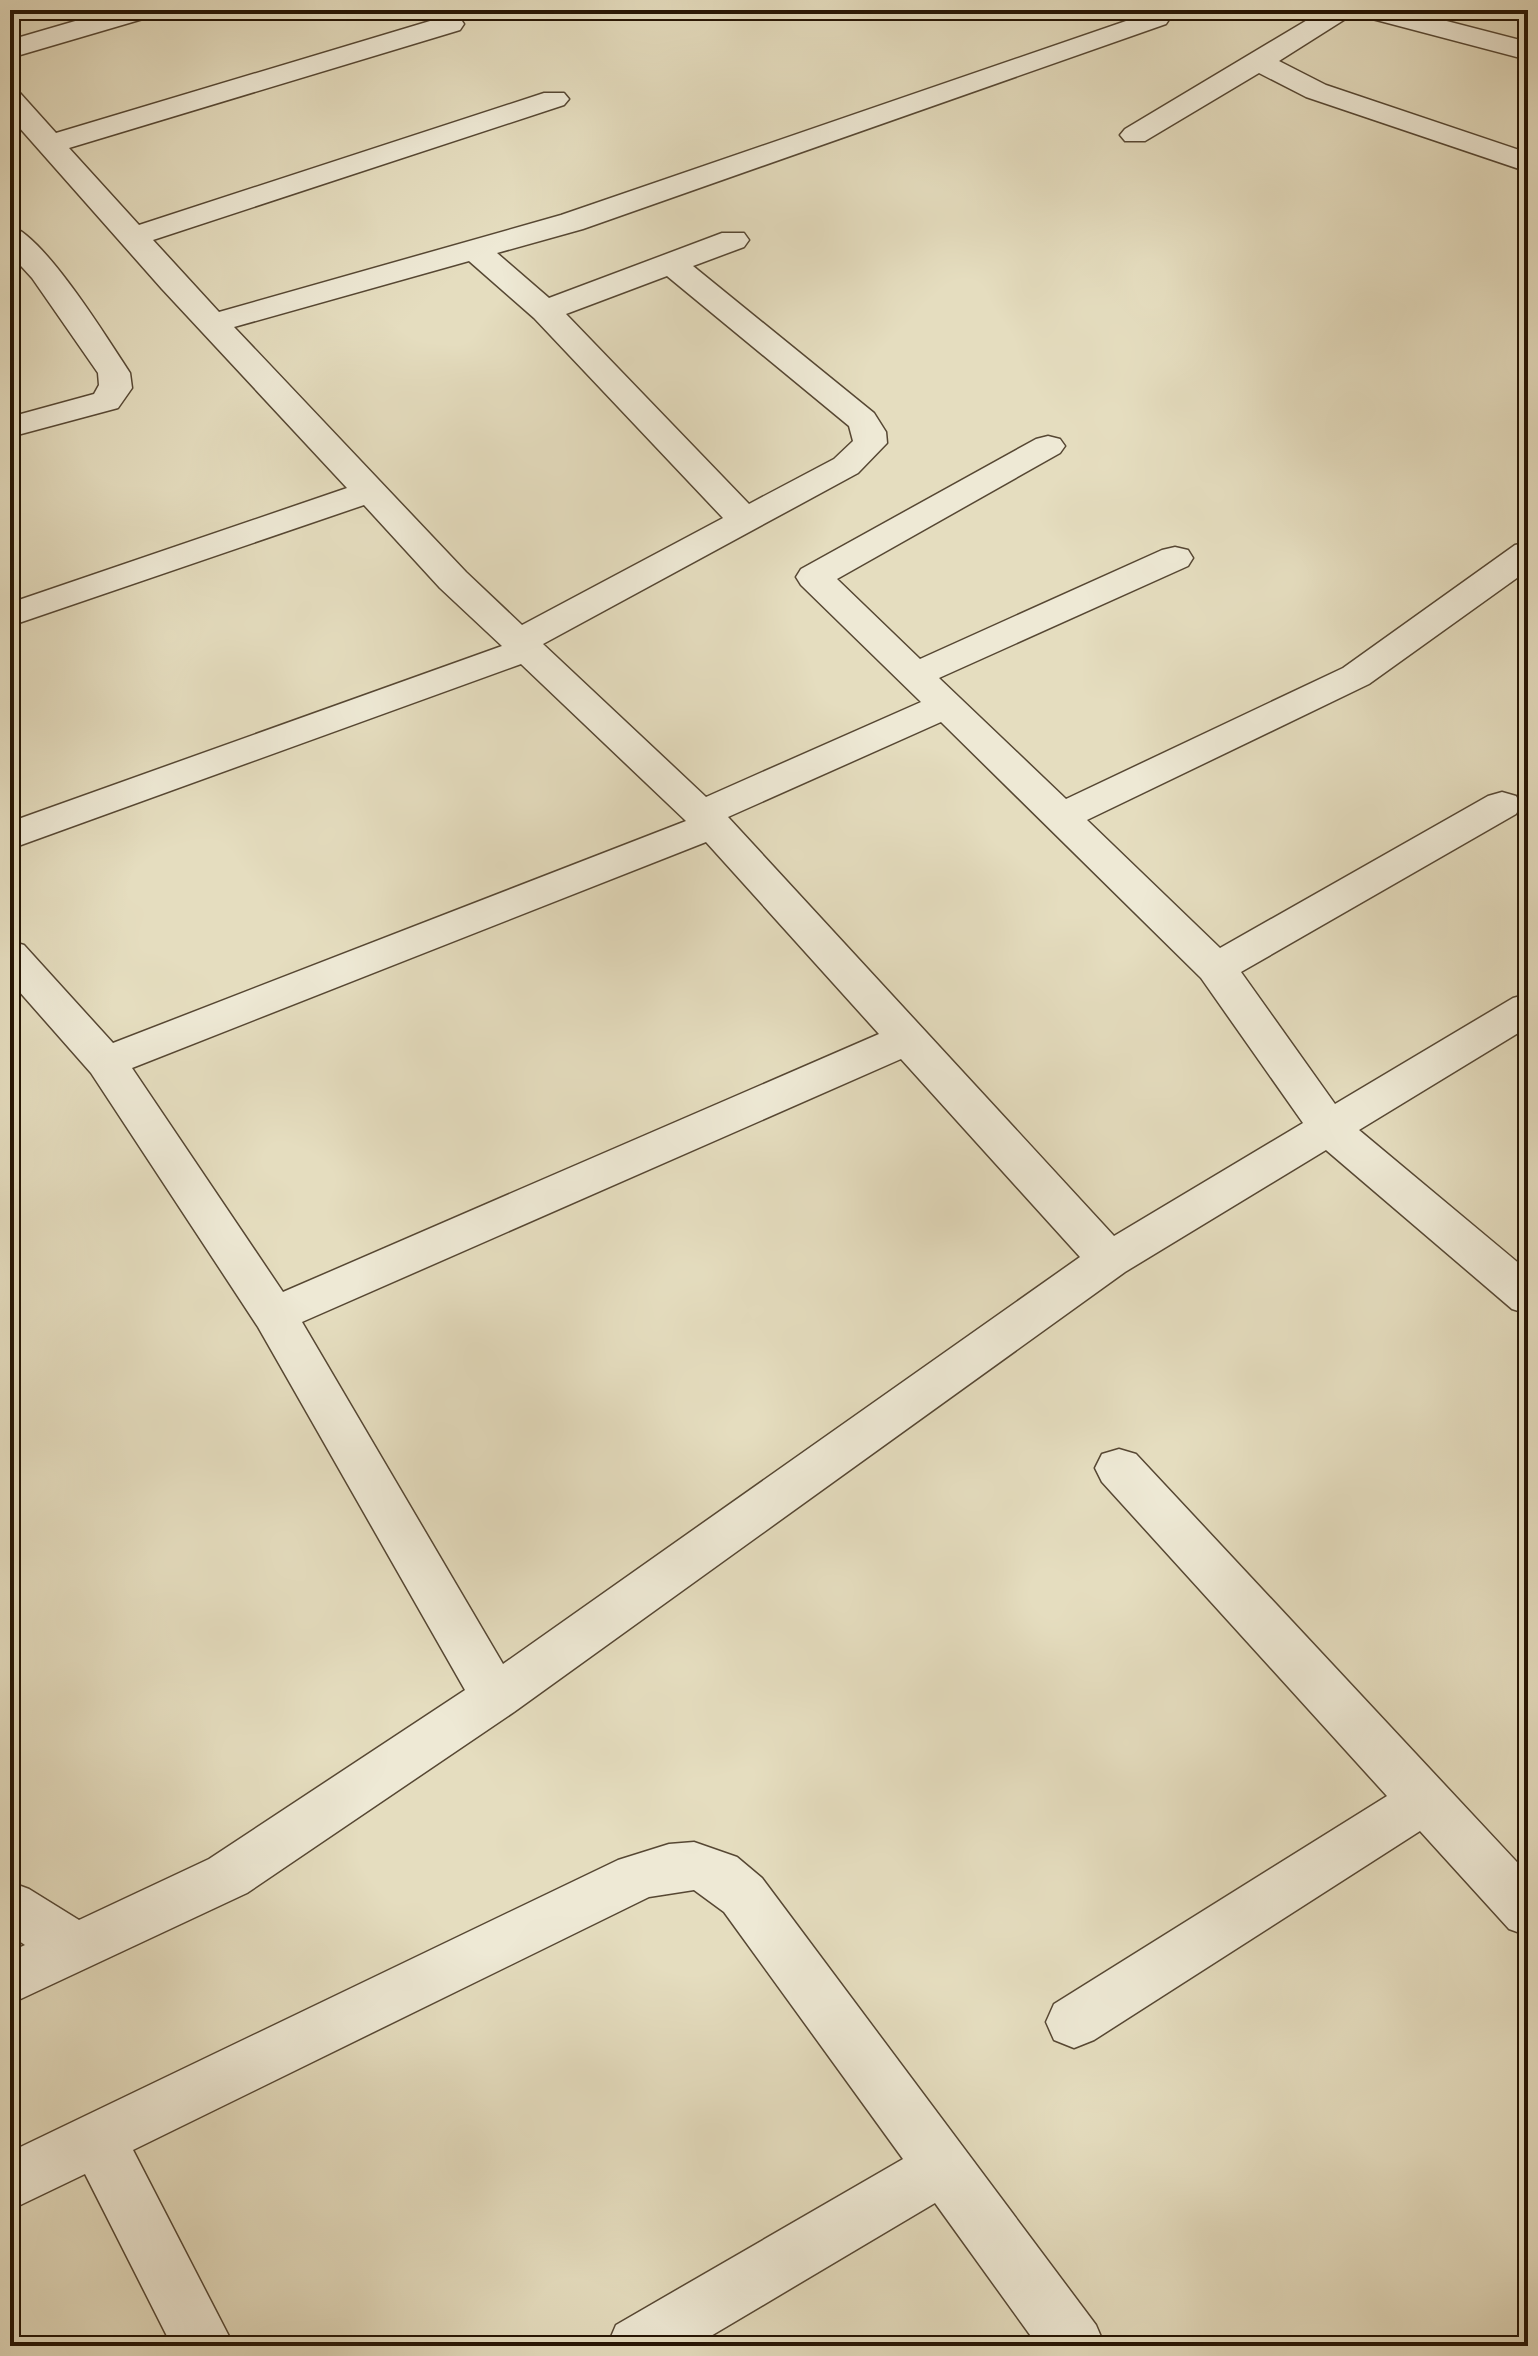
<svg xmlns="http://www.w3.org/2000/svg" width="1538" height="2356" font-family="'IM FELL Double Pica',serif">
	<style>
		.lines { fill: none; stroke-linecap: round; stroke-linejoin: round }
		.minor-casing { stroke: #564733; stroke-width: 3 }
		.minor { fill: #eee9d5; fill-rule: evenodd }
	</style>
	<rect width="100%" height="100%" fill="#e5ddbf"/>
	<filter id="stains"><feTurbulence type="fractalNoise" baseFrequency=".0025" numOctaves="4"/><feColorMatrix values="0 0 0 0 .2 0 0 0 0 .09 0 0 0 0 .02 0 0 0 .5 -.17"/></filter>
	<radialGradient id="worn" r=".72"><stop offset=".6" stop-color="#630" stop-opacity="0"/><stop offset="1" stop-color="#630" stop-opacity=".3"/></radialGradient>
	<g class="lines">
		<defs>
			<g id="minor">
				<polygon points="113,10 157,10 153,16 10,58 10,40"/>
				<path d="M1158 10 1170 18 1166 24 583 229 497 253 549 298 722 233H744L749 240 744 247 693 266 874 413 886 432 887 443 858 473 543 644 706 797 921 702 801 585 796 577 801 569 1036 439 1048 436 1060 439 1065 446 1060 453 837 579 920 659 1162 550 1175 547 1188 550 1193 558 1188 566 939 678 1066 799 1343 668 1515 545 1528 542V570L1369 684 1087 820 1220 948 1488 796 1502 792 1516 796 1521 805 1516 814 1241 972 1335 1104 1513 998 1528 994V1027L1359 1130 1528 1271V1314L1512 1309 1326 1150 1125 1272 514 1712 247 1893 10 2004V1952L25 1945 10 1935V1882L29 1889 79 1920 209 1859 465 1690 258 1327 91 1073 10 981V941L24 945 113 1043 686 821 521 664 10 849V822L502 646 440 588 364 505 10 626V603L347 488 162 289 10 117V90L20 93 56 133 440 18H460L464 24 460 30 69 148 139 225 544 93H564L569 99 564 105 153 240 219 312 561 215ZM469 261 534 318 723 518 522 625 466 572 234 327ZM667 276 849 426 853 441 834 459 749 504 566 314ZM941 722 1201 978 1303 1123 1114 1236 728 817ZM706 842 879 1034 283 1292 132 1068ZM901 1059 1080 1257 503 1664 302 1322Z"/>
				<polygon points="1324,10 1404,10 1528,42 1528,60 1361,16 1358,11 1279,61 1326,85 1528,153 1528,172 1306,97 1259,73 1145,141 1125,141 1120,135 1125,129"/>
				<path d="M10 226C43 234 109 341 130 373L132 388 118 408 10 437V417L94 394 99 385 98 373 32 278 10 254Z"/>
				<polygon points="1119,1449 1136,1454 1528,1874 1528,1936 1509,1929 1420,1831 1094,2040 1074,2048 1054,2040 1046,2022 1054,2004 1387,1796 1102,1482 1095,1468 1102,1454"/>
				<polygon points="694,1842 737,1857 762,1878 1096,2325 1105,2346 1038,2346 935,2203 694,2346 607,2346 616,2325 903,2159 724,1912 694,1890 649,1897 133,2150 234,2346 172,2346 85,2174 10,2210 10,2152 618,1860 669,1844"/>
			</g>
		</defs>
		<use href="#minor" class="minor-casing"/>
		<use href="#minor" class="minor"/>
	</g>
	<rect width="1538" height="2356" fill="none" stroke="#e5ddbf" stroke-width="40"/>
	<rect x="12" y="12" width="1514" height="2332" fill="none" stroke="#261504" stroke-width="4"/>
	<rect x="20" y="20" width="1498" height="2316" fill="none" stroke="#261504" stroke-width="2"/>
	<rect width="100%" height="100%" filter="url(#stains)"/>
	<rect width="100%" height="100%" fill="url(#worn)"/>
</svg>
